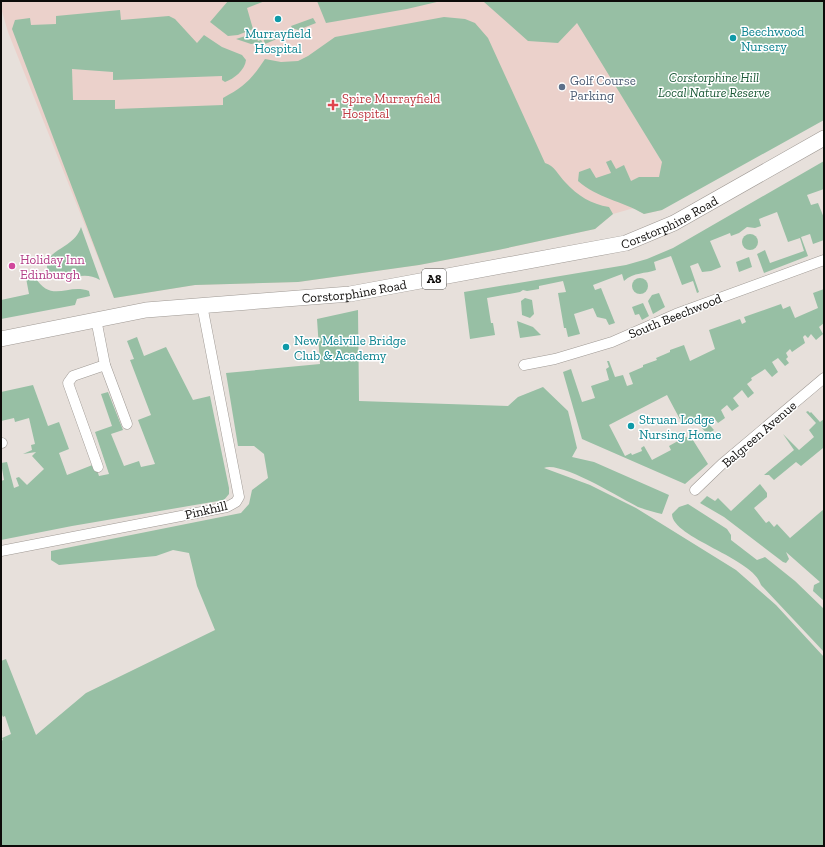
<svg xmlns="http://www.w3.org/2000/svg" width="825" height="847" font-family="'Zilla Slab',serif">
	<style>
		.medical { fill: #ebd1cb }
		.green { fill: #97bfa4 }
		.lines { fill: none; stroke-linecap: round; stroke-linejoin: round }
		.minor-casing { stroke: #9f9994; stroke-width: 11 }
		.primary-casing { stroke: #9f9994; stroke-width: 16 }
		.minor { stroke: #fff; stroke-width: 10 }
		.primary { stroke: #fff; stroke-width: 15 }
		.culture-dot { fill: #0f9aa8; stroke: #fff; stroke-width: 1.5 }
		.service-dot { fill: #5c6f8a; stroke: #fff; stroke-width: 1.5 }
		.health-dot { fill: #e0444e; stroke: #fff; stroke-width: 1.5 }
		.hotel-dot { fill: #d1479c; stroke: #fff; stroke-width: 1.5 }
		.labels { text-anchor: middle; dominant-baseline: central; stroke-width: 3; stroke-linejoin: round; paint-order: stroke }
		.shield { fill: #fff; stroke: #565453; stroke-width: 1 }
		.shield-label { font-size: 12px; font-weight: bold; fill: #0d0b09 }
		.culture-label { font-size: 13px; fill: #0d838f; stroke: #fff; text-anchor: start }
		.park-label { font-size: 13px; font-style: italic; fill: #195835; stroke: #fff }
		.service-label { font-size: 13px; fill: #4e5e75; stroke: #fff; text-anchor: start }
		.health-label { font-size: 13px; fill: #be3a42; stroke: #fff; text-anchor: start }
		.street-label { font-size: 13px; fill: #0d0b09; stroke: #fff }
		.hotel-label { font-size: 13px; fill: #b23c85; stroke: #fff; text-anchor: start }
	</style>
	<rect width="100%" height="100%" fill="#e7e0db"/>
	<polygon class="medical" points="1,1 558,1 577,23 594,48 662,162 662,210 644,214 634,208 613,214 595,229 498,250 419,265 298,282 195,285 114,298 8,32 1,8"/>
	<g class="green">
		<polygon points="228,1 265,1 247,8 253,29 238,35 228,36 210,22"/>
		<polygon points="317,1 441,1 407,9 326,23"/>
		<path d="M460 1H824V120L662 210 644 214C622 201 597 198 578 181L579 172 590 168 596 178 611 173 606 162 611 160 616 169 624 165 631 181 639 177H659L662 162 577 23 558 43 528 41 484 2Z"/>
		<path d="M120 10 121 20 169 16 175 19 197 43 204 35 222 47 242 55 246 60C245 70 234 79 225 82L222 80V76L113 80V72L72 69 73 100H115V109L223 105V98C244 87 252 79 265 59L281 62 298 61 308 56 335 37 444 17 465 19 475 23 488 38 545 163C554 165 559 176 565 182 578 196 591 204 609 207L613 214 595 229 498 250 419 265 298 282 195 285 114 298 12 29 15 20 30 18 31 25 56 24V16Z"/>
		<polygon points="313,18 316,23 298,30 292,28 291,26"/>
		<polygon points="284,30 284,36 265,44 263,38"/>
		<polygon points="255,33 258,41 261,40 263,43 251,44 236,39"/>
		<path d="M824 161V189L807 195 811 205 818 203 824 218V240L813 244 810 234 801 237 808 256 764 273 757 254 765 250 770 263 804 251 800 238 788 242 777 212 759 219 761 226 755 228 747 227 739 233 731 236 730 233 710 241 721 267 711 271 702 272 698 263 690 266 699 292 697 293 693 281 682 285 671 256 654 262 656 270C645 274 634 272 624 281L622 274 593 285 595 290 601 288 615 323 609 325 606 319 597 317 593 308 574 314 580 334 568 337 566 328H564L558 293 566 292 563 281 539 286V289L527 291 523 290 520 292 487 298 491 323H493L495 335 470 339 464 292 626 265 647 259 673 248Z"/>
		<path d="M81 227 100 280C82 269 68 284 50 275 36 250 74 251 81 227Z"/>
		<circle cx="750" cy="242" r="8"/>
		<polygon points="749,257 752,267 739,272 736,262"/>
		<path d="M35 277C51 304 68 283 89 291L90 296 77 299 75 305 1 319V300L29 294 26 278Z"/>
		<circle cx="640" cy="286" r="8"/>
		<polygon points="824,289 824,323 819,327 823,334 816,340 811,334 808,338 805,335 803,337 805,343 792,352 790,349 786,353 788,357 786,359 789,363 785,366 778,358 772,362 778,372 772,377 765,369 751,378 752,380 747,384 754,393 748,398 742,390 733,398 739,406 732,411 727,405 721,410 725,418 718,423 713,417 707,422 714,430 708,435 694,419 683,425 667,395 609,425 625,456 631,453 632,455 642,451 641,448 644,446 652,460 671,450 669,446 685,437 691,437 708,464 685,484 582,439 563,372 571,369 582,402 595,398 591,386 609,380 606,369 609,367 607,361 609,361 615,377 623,375 627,386 633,384 629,373 643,367 643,365 657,360 656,358 670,352 670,350 684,345 690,361 715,349 709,330 740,319 742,324 746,322 744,317 781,304 783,309 790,306 795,318 818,308 813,293"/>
		<polygon points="659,293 665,307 653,314 648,301 652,295"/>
		<polygon points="525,298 532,300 534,314 530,318 522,315 521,301"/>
		<polygon points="643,303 649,316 642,320 639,314 635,315 632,307"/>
		<path d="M358 310 359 401 508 406 518 397 543 387 568 411 577 448 572 457 594 462 669 495 662 514C654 512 646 510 638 507 620 498 561 461 544 468L590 485 636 508 736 570 776 605 824 657V846H1V741L3 740 2 738 11 734 5 716 3 717 1 713V661L6 659 36 735 86 693 215 630 197 586 189 553 173 550 156 556 59 565 51 560V551L241 513 249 504 252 490 268 478 264 454 254 446H238L226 373 320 364 317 319Z"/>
		<polygon points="517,321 533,327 541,335 520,338"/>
		<polygon points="137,337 144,356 166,347 193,400 210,396 229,488 229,494 224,500 72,526 1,540 1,481 4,480 1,463 7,462 14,488 19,486 16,478 19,477 27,485 44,469 32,456 36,452 23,454 32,450 31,445 35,444 29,418 15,422 14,418 1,421 1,392 33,385 48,426 59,422 69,449 59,453 67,475 95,464 99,476 109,474 95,432 112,426 101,394 108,392 123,430 111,434 124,466 139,461 141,467 155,464 138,420 151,415 130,360 134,359 127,341"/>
		<polygon points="808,411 810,413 811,412 820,422 824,419 824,449 823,448 801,466 796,462 774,480 769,475 764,475 794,450 783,434 799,450 814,437 809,430 816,423 806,412"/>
		<polygon points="760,484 767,493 767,497 754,508 766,523 769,521 774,527 777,524 790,538 824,509 824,601 813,591 814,585 820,582 786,552 789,559 786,563 783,562 724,517 700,503 707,496 715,501 718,498 731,511"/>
		<path d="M688 504 727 529 731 535V540L757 560 765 557 795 581 824 609V652L761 585C754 558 672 538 672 514L679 507Z"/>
	</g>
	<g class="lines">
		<defs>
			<g id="minor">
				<polyline points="96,319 105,365 127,424"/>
				<polyline points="524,365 555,359 612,342 676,314 824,260"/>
				<polyline points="1,443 2,443"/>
				<polyline points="98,467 68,383 73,376 105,365"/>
				<polyline points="695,490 722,464 824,378"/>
				<polyline points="1,551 227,507 236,502 239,497 202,305"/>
			</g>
			<g id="primary">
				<path id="s1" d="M1 339 146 310 350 294 626 243 674 223 824 138"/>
			</g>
		</defs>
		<use href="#minor" class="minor-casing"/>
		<use href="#primary" class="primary-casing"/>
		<use href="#minor" class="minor"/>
		<use href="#primary" class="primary"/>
	</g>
	<g class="culture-dot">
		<circle cx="278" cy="19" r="4"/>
		<circle cx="733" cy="38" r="4"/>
		<circle cx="286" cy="347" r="4"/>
		<circle cx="631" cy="426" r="4"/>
	</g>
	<circle class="service-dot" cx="562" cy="87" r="4"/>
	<path class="health-dot" d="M331 99h4v4h4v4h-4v4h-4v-4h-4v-4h4z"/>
	<circle class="hotel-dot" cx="12" cy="266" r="4"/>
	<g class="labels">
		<rect class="shield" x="422" y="269" width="24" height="20" rx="3"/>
		<g class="shield-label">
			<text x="434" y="279">A8</text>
		</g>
		<g class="culture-label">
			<text x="741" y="31">Beechwood<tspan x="741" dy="15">Nursery</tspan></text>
			<text x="278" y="33" text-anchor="middle">Murrayfield<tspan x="278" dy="15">Hospital</tspan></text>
			<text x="294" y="340">New Melville Bridge<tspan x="294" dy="15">Club &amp; Academy</tspan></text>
			<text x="639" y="419">Struan Lodge<tspan x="639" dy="15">Nursing Home</tspan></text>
		</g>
		<g class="park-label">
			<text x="714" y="77">Corstorphine Hill<tspan x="714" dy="15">Local Nature Reserve</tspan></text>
		</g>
		<g class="service-label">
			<text x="570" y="80">Golf Course<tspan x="570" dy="15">Parking</tspan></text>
		</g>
		<g class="health-label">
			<text x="342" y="98">Spire Murrayfield<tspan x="342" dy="15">Hospital</tspan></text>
		</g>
		<g class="street-label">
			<text stroke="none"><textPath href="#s1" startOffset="681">Corstorphine Road</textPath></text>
			<text stroke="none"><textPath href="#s1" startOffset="357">Corstorphine Road</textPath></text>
			<text transform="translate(675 316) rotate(-22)">South Beechwood</text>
			<text transform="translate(759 434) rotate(-41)">Balgreen Avenue</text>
			<text transform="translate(206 510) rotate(-13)">Pinkhill</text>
		</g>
		<g class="hotel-label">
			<text x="20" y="259">Holiday Inn<tspan x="20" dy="15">Edinburgh</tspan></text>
		</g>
	</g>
	<rect width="825" height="847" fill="none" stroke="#0d0b09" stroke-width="4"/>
</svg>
